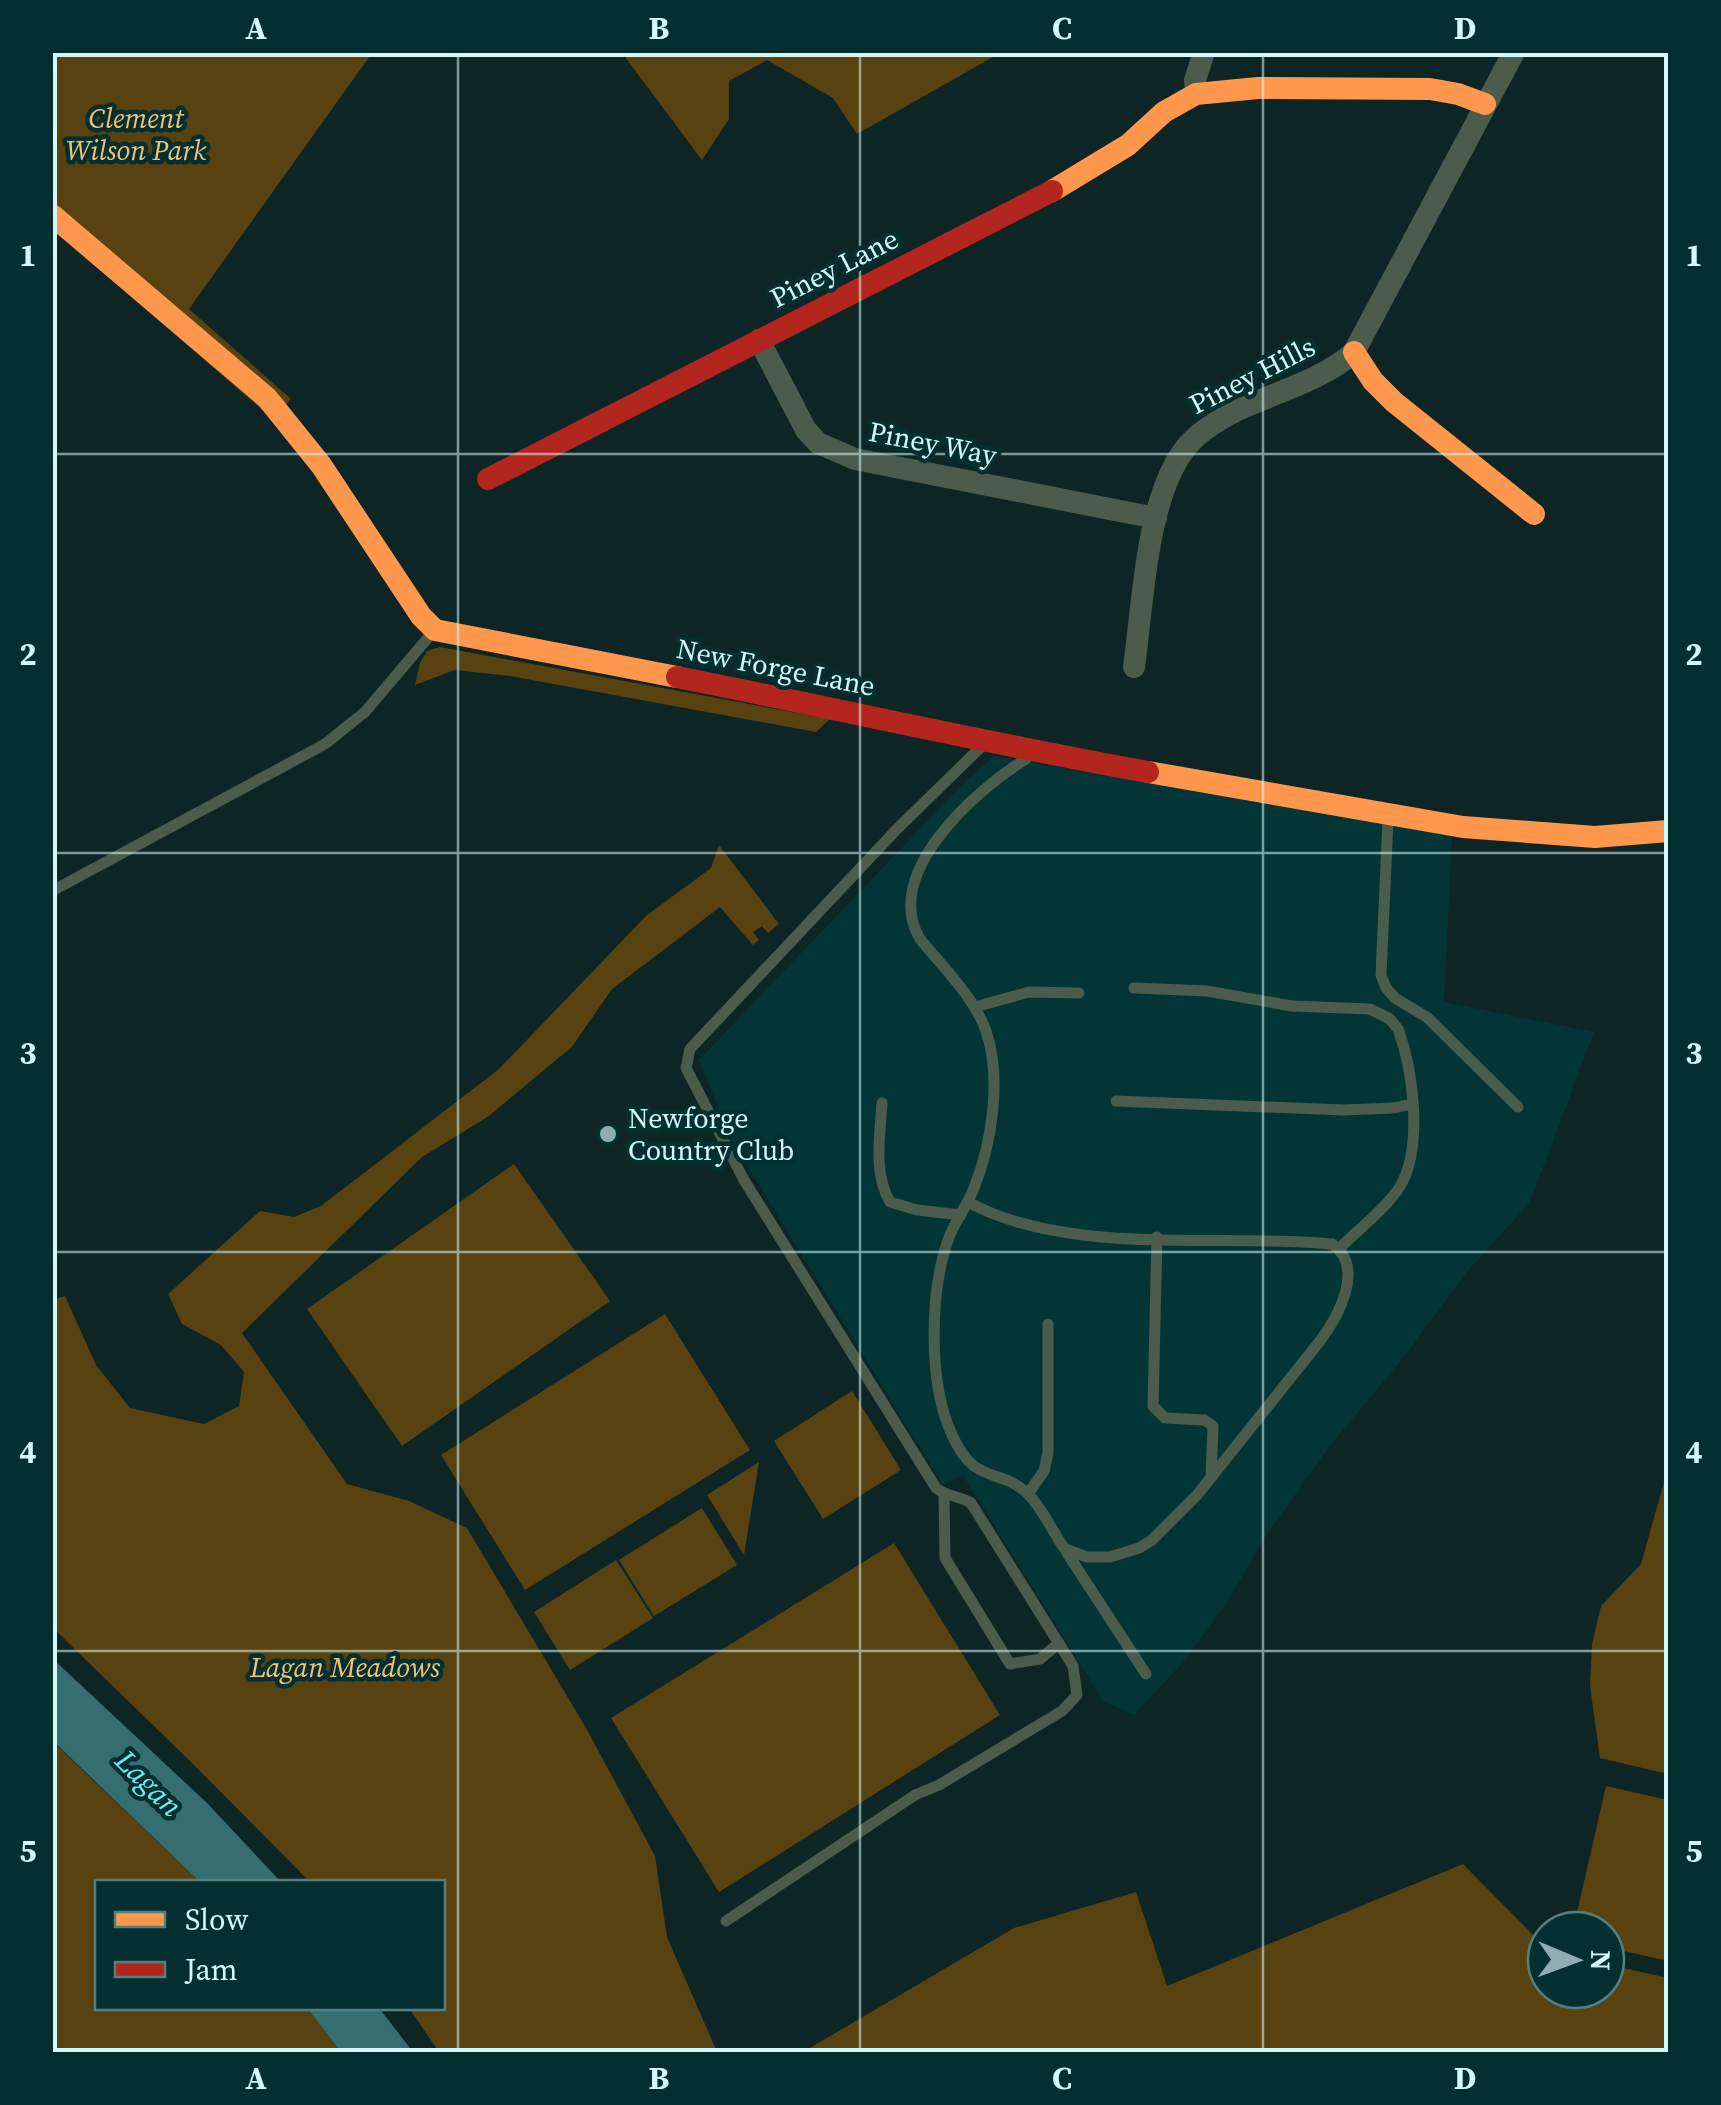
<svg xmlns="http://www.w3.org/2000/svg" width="1721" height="2105" font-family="'Source Serif 4',serif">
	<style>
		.built { fill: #043536 }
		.green { fill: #584210 }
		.water { fill: #346e70 }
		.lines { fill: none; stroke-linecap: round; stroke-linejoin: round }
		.lane { stroke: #4b5c4d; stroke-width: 11 }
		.street { stroke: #4b5c4d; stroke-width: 22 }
		.slow { stroke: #ff974d; stroke-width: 22 }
		.jam { stroke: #b3261e; stroke-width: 22 }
		.grid { fill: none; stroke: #d5f8f9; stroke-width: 2.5; stroke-opacity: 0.55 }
		.poi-dot { fill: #8faeaf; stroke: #032f30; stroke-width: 4 }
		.labels { text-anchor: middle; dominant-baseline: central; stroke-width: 9; stroke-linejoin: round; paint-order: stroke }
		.park-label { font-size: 28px; font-style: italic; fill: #f4c273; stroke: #032f30 }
		.street-label { font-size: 28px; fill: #d5f8f9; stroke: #032f30 }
		.poi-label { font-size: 28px; fill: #d5f8f9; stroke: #032f30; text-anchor: start }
		.water-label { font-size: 30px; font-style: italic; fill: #6eedf1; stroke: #032f30 }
		.neatline { fill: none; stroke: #d5f8f9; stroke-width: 4 }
		.grid-label { font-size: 32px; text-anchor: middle; font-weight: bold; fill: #d5f8f9 }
	</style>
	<rect width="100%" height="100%" fill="#0e2526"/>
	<polygon class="built" points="994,756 1452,835 1444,1002 1594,1032 1530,1202 1466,1273 1407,1353 1329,1447 1268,1533 1224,1607 1185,1660 1134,1715 1103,1701 963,1475 943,1485 732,1141 699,1060 961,786"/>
	<g class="green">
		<polygon points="52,53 372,53 189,309 291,399 274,420 53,229"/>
		<polygon points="622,53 1000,53 857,134 833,98 767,60 729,81 729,119 702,160"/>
		<polygon points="440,647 830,719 816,732 510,676 455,670 415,685 420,663 427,651"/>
		<polygon points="719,845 779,924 768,933 762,926 753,932 759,940 753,945 720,907 612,989 571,1048 556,1060 489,1116 422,1157 242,1333 347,1484 409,1501 467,1528 586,1728 655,1856 667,1937 717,2052 439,2052 409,2008 442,2008 442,1882 310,1882 192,1763 53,1628 53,1300 65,1296 96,1365 130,1408 204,1424 239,1406 244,1372 221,1345 182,1324 168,1294 260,1211 294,1217 321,1206 499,1069 646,916 711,868"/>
		<polygon points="514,1164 610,1301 402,1446 307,1309"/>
		<polygon points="665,1314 750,1450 525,1590 441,1455"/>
		<polygon points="852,1391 901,1470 823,1519 774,1441"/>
		<polygon points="759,1462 744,1555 707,1495"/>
		<polygon points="1668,1468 1668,1774 1600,1758 1590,1686 1592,1644 1601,1606 1641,1564"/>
		<polygon points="702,1508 737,1565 654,1616 619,1560"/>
		<polygon points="894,1543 1000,1715 719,1892 611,1718"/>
		<polygon points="616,1560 653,1618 570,1670 534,1612"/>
		<polygon points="52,1741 200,1882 98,1882 98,2008 307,2008 341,2052 53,2052"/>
		<polygon points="1606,1786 1668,1800 1668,1961 1606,1947 1606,1930 1573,1930"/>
		<polygon points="1463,1864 1546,1948 1546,1990 1606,1990 1606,1964 1668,1978 1668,2052 803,2052 1014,1928 1136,1892 1167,1986"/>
	</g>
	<g class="water">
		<polygon points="53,1659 207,1803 281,1882 200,1882 53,1741"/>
		<polygon points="307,2008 379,2008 413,2052 341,2052"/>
	</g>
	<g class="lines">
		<g class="lane">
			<polyline points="1388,820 1381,975 1386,988 1395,998 1428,1018 1518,1107"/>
			<polyline points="52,891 325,744 365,712 432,633"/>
			<path d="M1134 988 1207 991 1292 1006 1370 1009 1390 1019 1398 1029C1413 1069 1422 1141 1403 1181 1392 1204 1357 1230 1339 1249"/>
			<polyline points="975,1007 1029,992 1079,993"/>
			<polyline points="1116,1101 1343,1110 1394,1108 1412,1104"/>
			<path d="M882 1103C880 1136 873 1173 890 1202L917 1210 961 1215"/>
			<path d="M968 1202C1069 1257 1218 1233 1332 1244 1366 1267 1338 1317 1320 1341L1197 1495 1152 1540 1139 1548 1110 1557H1087L1065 1549C1052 1532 1043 1508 1027 1493 997 1466 976 1487 952 1435 928 1383 929 1289 950 1235 957 1218 968 1204 974 1188 992 1143 1002 1078 986 1031 974 997 943 967 920 939 881 874 975 790 1026 759"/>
			<polyline points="1157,1237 1153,1406 1165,1418 1204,1420 1213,1426 1211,1478"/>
			<polyline points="944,1494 945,1558 1010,1664 1040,1659 1059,1643"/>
			<polyline points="1028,1494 1044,1471 1048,1453 1048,1324"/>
			<polyline points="1067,1553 1146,1674"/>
			<path d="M726 1921 915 1795 939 1785 1062 1711 1077 1695 1073 1666 971 1503C960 1496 947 1497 936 1488L744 1180 686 1068 690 1049 897 829 982 746"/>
		</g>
		<g class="street">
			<polyline points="1196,94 1195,80 1204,52"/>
			<polyline points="759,340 806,430 818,443 855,459 1156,518"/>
			<path d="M1134 667C1143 604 1146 494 1188 445 1201 430 1220 419 1238 410 1276 392 1323 380 1354 352L1514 52"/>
		</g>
		<g class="slow">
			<polyline points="1052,191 1128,145 1164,112 1196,94 1258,88 1430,89 1458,94 1485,104"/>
			<polyline points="52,215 267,398 321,465 421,616 435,630 677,677"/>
			<polyline points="1354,352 1373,381 1394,402 1534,514"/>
			<polyline points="1148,772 1463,827 1595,837 1668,831"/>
		</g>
		<g class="jam">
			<polyline points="488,479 1052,191"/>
			<path d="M677 677C834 708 990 744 1148 772"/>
		</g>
	</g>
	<path class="grid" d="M458 52V2052M860 52V2052M1263 52V2052M52 454H1668M52 853H1668M52 1252H1668M52 1651H1668"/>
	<circle class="poi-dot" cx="608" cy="1134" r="10"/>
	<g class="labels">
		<g class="park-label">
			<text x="136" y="118">Clement<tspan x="136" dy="32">Wilson Park</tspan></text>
			<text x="345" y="1667">Lagan Meadows</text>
		</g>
		<g class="street-label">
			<text transform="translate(834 268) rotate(-27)">Piney Lane</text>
			<text transform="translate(1252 375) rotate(-27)">Piney Hills</text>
			<text transform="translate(933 443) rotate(11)">Piney Way</text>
			<text transform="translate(776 667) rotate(11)">New Forge Lane</text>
		</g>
		<g class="poi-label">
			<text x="628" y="1118">Newforge<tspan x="628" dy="32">Country Club</tspan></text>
		</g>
		<g class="water-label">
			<text transform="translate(149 1783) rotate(45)">Lagan</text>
		</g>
	</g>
	<rect width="1721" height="2105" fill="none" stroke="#032f30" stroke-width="110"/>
	<rect x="95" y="1880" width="350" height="130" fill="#032f30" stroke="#577f80" stroke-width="2.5"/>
	<rect x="115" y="1912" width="50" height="15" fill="#ff974d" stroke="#577f80" stroke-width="2.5"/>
	<text x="185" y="1930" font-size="30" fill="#d5f8f9">Slow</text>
	<rect x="115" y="1962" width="50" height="15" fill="#b3261e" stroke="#577f80" stroke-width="2.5"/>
	<text x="185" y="1980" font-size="30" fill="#d5f8f9">Jam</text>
	<g transform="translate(1576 1960) rotate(91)"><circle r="48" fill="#032f30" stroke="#577f80" stroke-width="2.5"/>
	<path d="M0-8L18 38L0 25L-18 38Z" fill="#8faeaf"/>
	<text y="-15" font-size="28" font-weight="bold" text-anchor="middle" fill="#d5f8f9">N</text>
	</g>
	<rect x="55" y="55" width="1611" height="1995" class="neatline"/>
	<g class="grid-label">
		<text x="256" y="39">A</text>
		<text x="659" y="39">B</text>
		<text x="1062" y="39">C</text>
		<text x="1465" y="39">D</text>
		<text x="28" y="266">1</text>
		<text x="1694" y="266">1</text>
		<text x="28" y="665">2</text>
		<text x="1694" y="665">2</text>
		<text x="28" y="1064">3</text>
		<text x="1694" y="1064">3</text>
		<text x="28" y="1463">4</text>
		<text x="1694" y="1463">4</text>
		<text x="28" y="1862">5</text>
		<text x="1694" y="1862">5</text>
		<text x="256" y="2089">A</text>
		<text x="659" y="2089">B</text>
		<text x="1062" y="2089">C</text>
		<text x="1465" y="2089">D</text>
	</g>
</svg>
